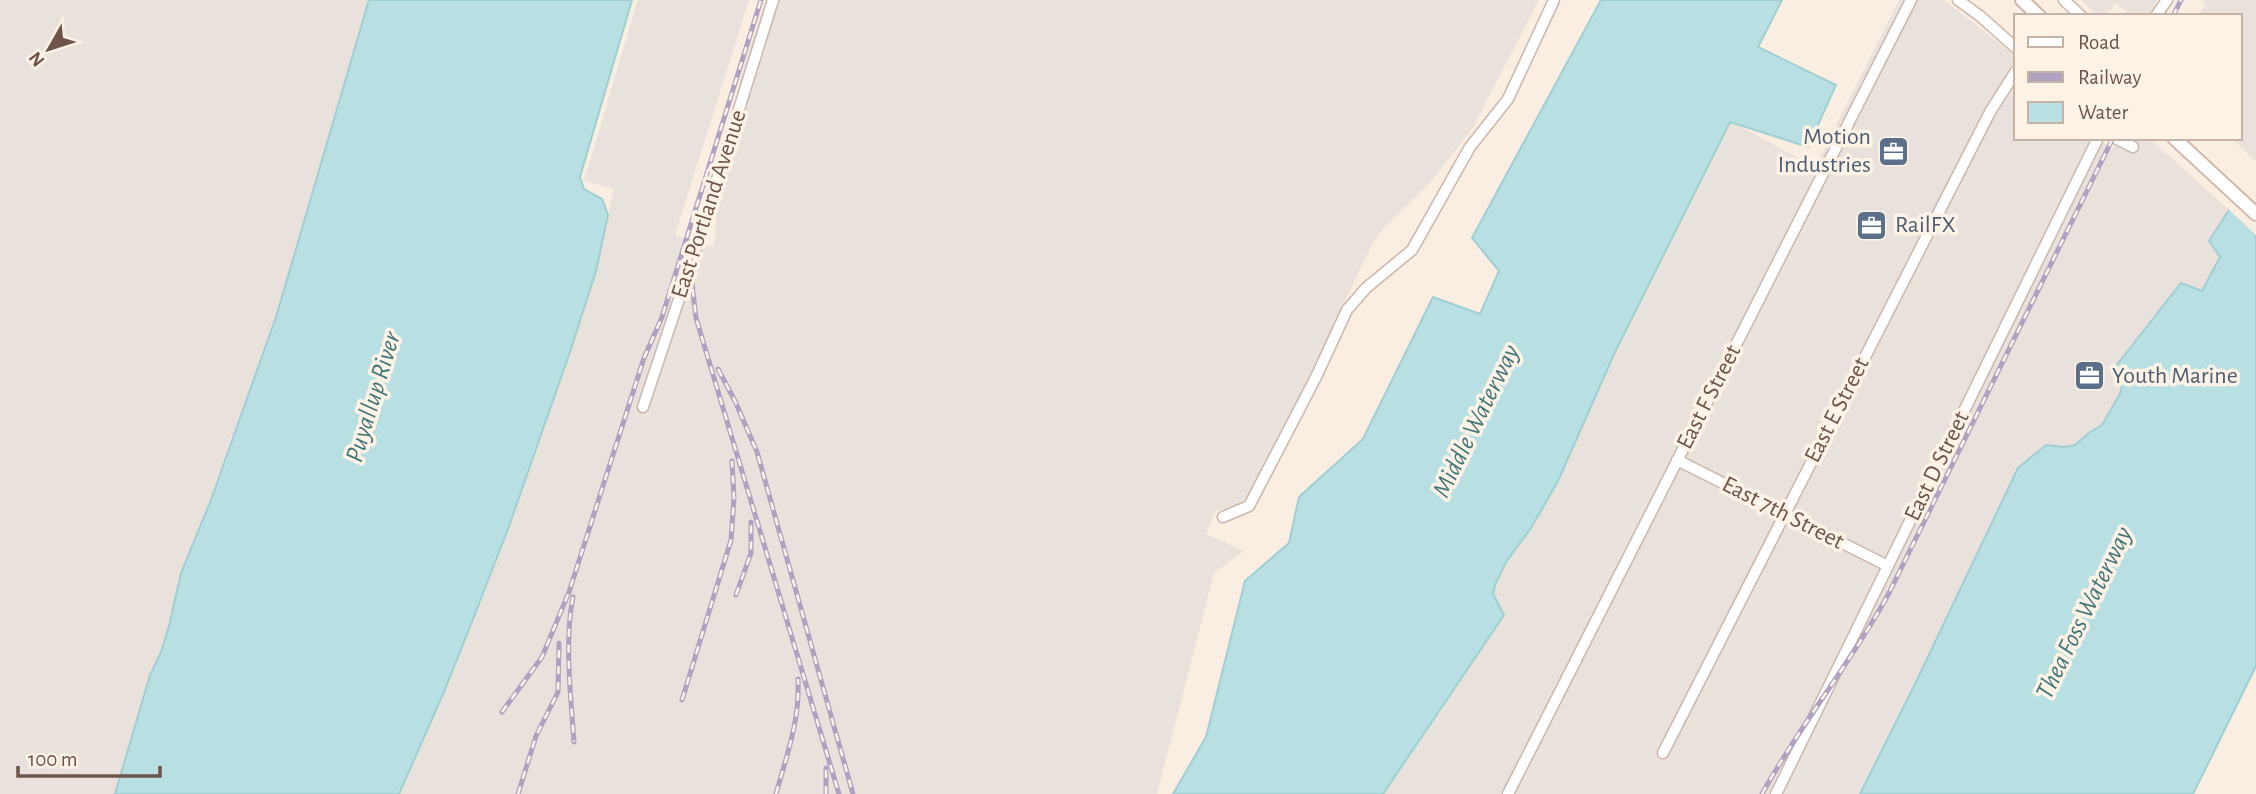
<svg xmlns="http://www.w3.org/2000/svg" width="2256" height="794" font-family="'Alegreya Sans',sans-serif">
	<style>
		.industrial { fill: #e9e1dc }
		.water { fill: #b8dfe1; stroke: #9fcfd1; stroke-width: 2 }
		.pier { fill: #f9eee1 }
		.lines { fill: none; stroke-linecap: round; stroke-linejoin: round }
		.street-casing { stroke: #cbb7ac; stroke-width: 13 }
		.secondary-casing { stroke: #ceb6aa; stroke-width: 16 }
		.street { stroke: #fff; stroke-width: 10 }
		.secondary { stroke: #fff; stroke-width: 12 }
		.rail-casing { stroke: #afa2c1; stroke-width: 5 }
		.rail { stroke: #fdf2e6; stroke-width: 2.5; stroke-dasharray: 8; stroke-linecap: butt }
		.labels { text-anchor: middle; dominant-baseline: central; stroke-width: 7; stroke-linejoin: round; paint-order: stroke }
		.service-label { font-size: 24px; fill: #4e5e75; stroke: #fdf2e6; text-anchor: start }
		.street-label { font-size: 24px; fill: #6e544a; stroke: #fdf2e6 }
		.water-label { font-size: 26px; font-style: italic; fill: #437679; stroke: #fdf2e6 }
	</style>
	<rect width="100%" height="100%" fill="#f9eee1"/>
	<g class="industrial">
		<polygon points="0,0 369,0 276,317 211,500 181,573 169,626 161,652 150,675 115,794 0,794"/>
		<polygon points="638,0 749,0 675,235 714,247 718,201 728,132 744,65 766,0 1539,0 1472,129 1429,184 1383,229 1372,244 1249,502 1216,511 1206,534 1244,551 1214,573 1157,794 399,794 443,694 508,529 586,304 614,189 584,181"/>
		<polygon points="1899,0 1944,0 2016,56 2016,138 2100,138 2112,151 2117,138 2149,138 2229,210 2209,241 2221,257 2202,291 2180,283 2128,350 2116,366 2122,377 2121,392 2102,425 2090,432 2075,445 2065,447 2046,445 2018,468 1915,684 1860,794 1383,794 1504,615 1493,594 1494,585 1506,562 1531,528 1558,481 1615,352 1730,121 1815,167"/>
		<polygon points="2081,0 2157,0 2150,16 2123,16 2126,11 2115,3 2111,10 2097,15"/>
		<polygon points="2202,0 2256,0 2256,161 2231,138 2240,138 2240,16 2197,16 2206,5"/>
	</g>
	<g class="water">
		<polygon points="369,0 632,0 580,177 584,189 602,199 608,215 596,271 571,349 508,529 466,637 443,694 399,794 115,794 150,675 161,652 169,626 181,573 211,500 276,317"/>
		<polygon points="1601,0 1782,0 1758,47 1836,85 1808,147 1730,122 1615,352 1558,481 1531,528 1506,562 1495,585 1493,594 1504,615 1383,794 1173,794 1206,737 1245,581 1289,543 1299,497 1363,439 1433,297 1480,314 1499,271 1472,238"/>
		<polygon points="2256,196 2256,666 2193,794 1860,794 1915,684 2018,468 2046,445 2065,447 2075,445 2090,432 2102,425 2121,392 2122,377 2116,366 2181,283 2202,291 2220,257 2209,241 2234,202"/>
	</g>
	<polygon class="pier" points="2253,193 2256,196 2256,235 2226,207 2231,199"/>
	<g class="lines">
		<defs>
			<g id="street">
				<polyline points="1958,0 1980,16 2016,48"/>
				<polyline points="2064,0 2081,16"/>
				<polyline points="2156,16 2167,0"/>
				<polyline points="2115,138 2133,147"/>
				<polyline points="643,407 690,266 773,0"/>
				<polyline points="1677,460 1888,566"/>
				<polyline points="1223,517 1249,506 1316,377 1347,310 1366,288 1412,250 1470,147 1508,99 1554,0"/>
				<polyline points="1663,753 1990,112 2016,71"/>
				<polyline points="1508,794 1911,0"/>
				<polyline points="1776,794 2098,138"/>
			</g>
			<g id="secondary">
				<polyline points="2022,0 2039,16"/>
				<polyline points="2174,138 2256,214"/>
			</g>
		</defs>
		<use href="#street" class="street-casing"/>
		<use href="#secondary" class="secondary-casing"/>
		<use href="#street" class="street"/>
		<use href="#secondary" class="secondary"/>
		<defs>
			<g id="rail">
				<polyline points="2173,16 2181,0"/>
				<polyline points="691,241 690,266 696,318 839,794"/>
				<polyline points="718,369 735,401 757,452 853,794"/>
				<polyline points="736,595 751,553 751,522"/>
				<path d="M573 597C564 641 571 698 574 742"/>
				<polyline points="682,700 731,540 734,498 732,461"/>
				<polyline points="502,712 542,657 569,592 644,358 662,317 761,0"/>
				<polyline points="518,794 536,736 558,692 559,643"/>
				<path d="M776 794C787 754 800 721 798 679"/>
				<polyline points="826,794 826,768"/>
				<path d="M1762 794C1800 725 1850 664 1888 595L2113 138"/>
			</g>
		</defs>
		<use href="#rail" class="rail-casing"/>
		<use href="#rail" class="rail"/>
	</g>
	<defs>
		<symbol id="office-square" viewBox="-11 -11 22 22"><rect x="-9" y="-9" width="18" height="18" rx="4" fill="#5c6f8a" stroke="#fdf2e6"/><path d="M-6-3h4V-5.5h4V-3h4V5H-6ZM-1-4.5V-3h2v-1.5ZM-6 0V1H6V0Z" fill="#fff"/></symbol>
	</defs>
	<g fill-rule="evenodd">
		<use href="#office-square" x="1876" y="134" width="35" height="35"/>
		<use href="#office-square" x="1854" y="208" width="35" height="35"/>
		<use href="#office-square" x="2072" y="358" width="35" height="35"/>
	</g>
	<g class="labels">
		<g class="service-label">
			<text x="1871" y="137" text-anchor="end">Motion<tspan x="1871" dy="28">Industries</tspan></text>
			<text x="1895" y="225">RailFX</text>
			<text x="2112" y="376">Youth Marine</text>
		</g>
		<g class="street-label">
			<text transform="translate(709 204) rotate(-72)">East Portland Avenue</text>
			<text transform="translate(1709 397) rotate(-63)">East F Street</text>
			<text transform="translate(1837 410) rotate(-63)">East E Street</text>
			<text transform="translate(1937 466) rotate(-64)">East D Street</text>
			<text transform="translate(1783 513) rotate(27)">East 7th Street</text>
		</g>
		<g class="water-label">
			<text transform="translate(373 397) rotate(-73)">Puyallup River</text>
			<text transform="translate(1476 421) rotate(-64)">Middle Waterway</text>
			<text transform="translate(2084 613) rotate(-64)">Thea Foss Waterway</text>
		</g>
	</g>
	<rect x="2014" y="14" width="228" height="126" fill="#fdf2e6" stroke="#c4b3a8" stroke-width="2"/>
	<rect x="2028" y="37" width="35" height="10" fill="#ffffff" stroke="#c4b3a8" stroke-width="2"/>
	<text x="2078" y="49" font-size="21" fill="#6e544a">Road</text>
	<rect x="2028" y="72" width="35" height="10" fill="#afa2c1" stroke="#c4b3a8" stroke-width="2"/>
	<text x="2078" y="84" font-size="21" fill="#6e544a">Railway</text>
	<rect x="2028" y="102" width="35" height="21" fill="#b8dfe1" stroke="#c4b3a8" stroke-width="2"/>
	<text x="2078" y="119" font-size="21" fill="#6e544a">Water</text>
	<g transform="translate(49 49) rotate(231)" stroke="#fdf2e6" stroke-width="5" paint-order="stroke">
	<path d="M0-5L12 26L0 18L-12 26Z" fill="#6e544a"/>
	<text y="-10" font-size="19" font-weight="bold" text-anchor="middle" fill="#6e544a">N</text>
	</g>
	<path d="M18 766v10h142v-10" fill="none" stroke="#6e544a" stroke-width="3.5"/>
	<text x="28" y="766" font-size="21" fill="#6e544a" stroke="#fdf2e6" stroke-width="5" paint-order="stroke">100 m</text>
</svg>
